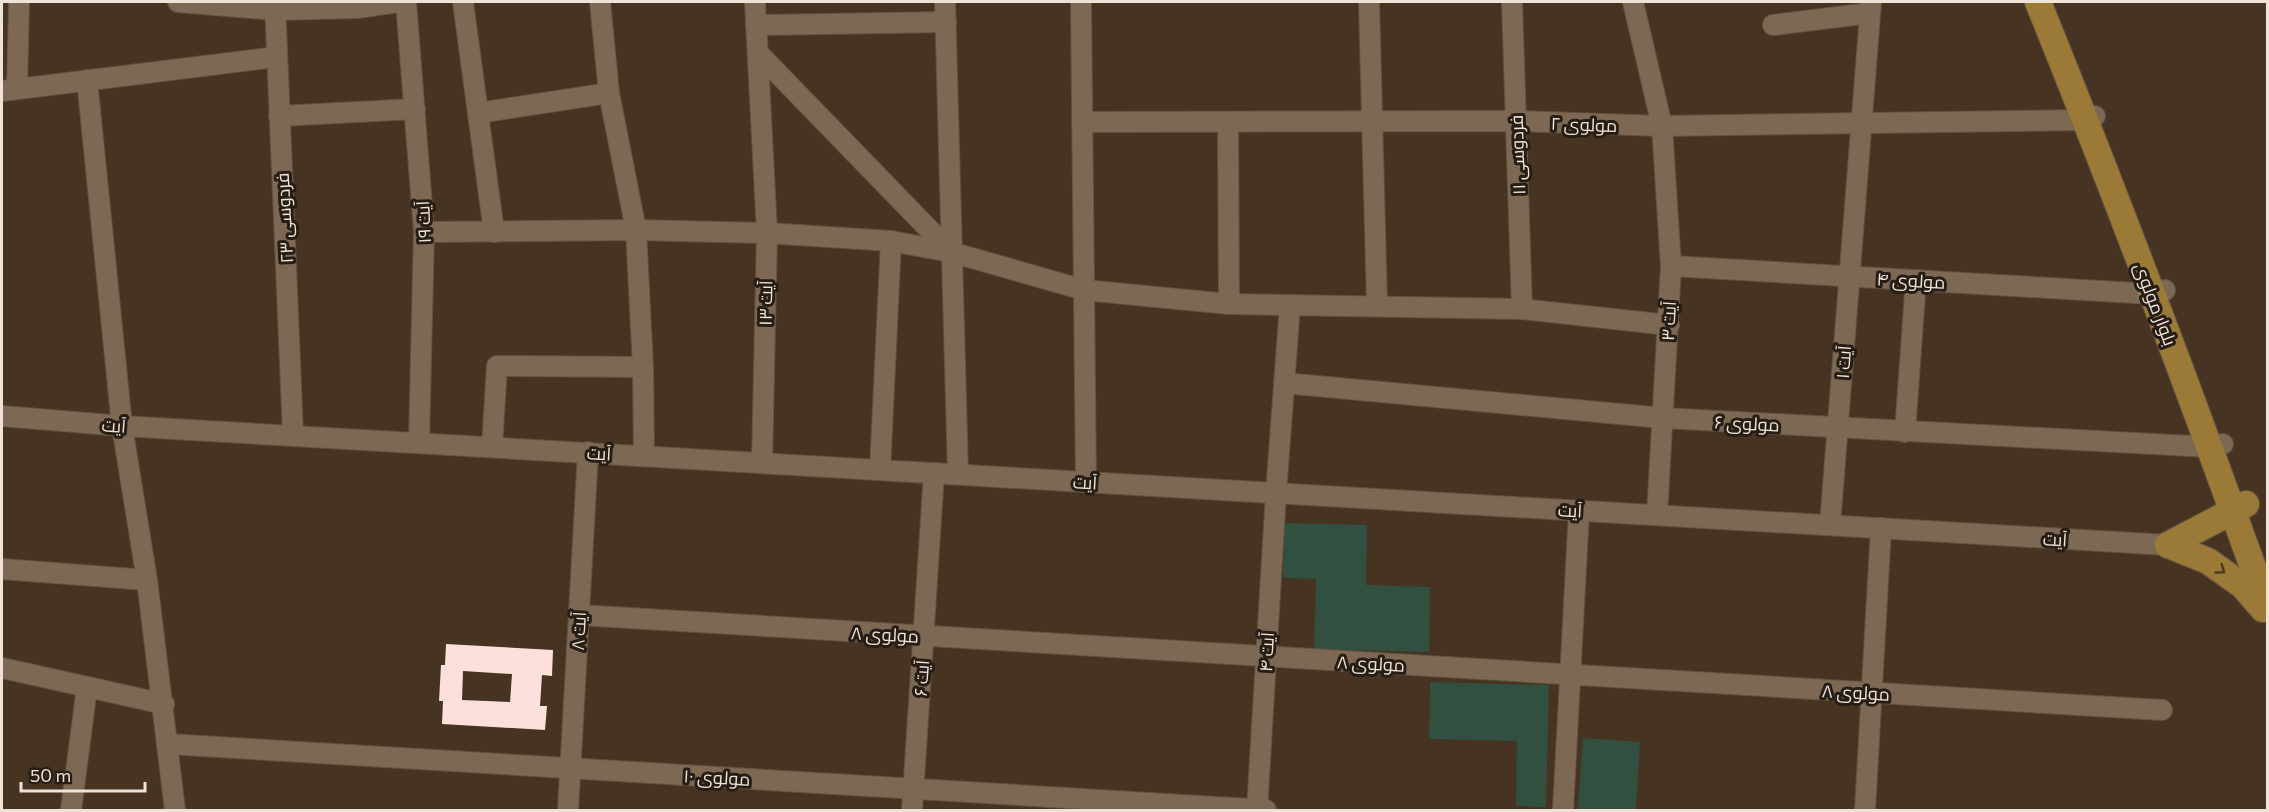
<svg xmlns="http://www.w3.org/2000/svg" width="2269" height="812" font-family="Commissioner,Cairo,sans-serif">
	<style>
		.green { fill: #31503f }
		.building { fill: #fde0dc; fill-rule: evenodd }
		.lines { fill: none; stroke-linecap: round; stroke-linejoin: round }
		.minor-casing { stroke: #635242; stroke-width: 22 }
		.major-casing { stroke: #635242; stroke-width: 28 }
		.minor { stroke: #7d6854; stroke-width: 20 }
		.major { stroke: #9a7a36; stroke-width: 26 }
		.oneway { stroke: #49391f }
		.labels { text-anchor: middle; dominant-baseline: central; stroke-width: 6; stroke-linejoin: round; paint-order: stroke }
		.street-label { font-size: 18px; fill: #efe2d7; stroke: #261d15 }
	</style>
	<rect width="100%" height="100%" fill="#473321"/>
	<g class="green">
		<polygon points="1284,523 1367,525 1366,585 1430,587 1429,652 1314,649 1316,579 1283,578"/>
		<polygon points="1430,682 1549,685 1546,807 1516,806 1517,741 1429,739"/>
		<polygon points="1583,738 1640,742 1636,810 1578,810"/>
	</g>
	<path class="building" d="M446 644 553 650 552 676 542 675 540 706H547L545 730 442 724 443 701H439L441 665H445ZM463 671 512 674 510 702 462 700Z"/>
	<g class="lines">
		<defs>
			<g id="minor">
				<polyline points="178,2 275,10 357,8 398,2"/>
				<polyline points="275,2 293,435"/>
				<polyline points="406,2 424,232 419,442"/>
				<polyline points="463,2 494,232"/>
				<polyline points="600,2 609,93 636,230 643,367 644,456"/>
				<polyline points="755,2 767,233 762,463"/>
				<polyline points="945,2 958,474"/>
				<polyline points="1081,2 1086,482"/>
				<polyline points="1369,2 1377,305"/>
				<polyline points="1512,2 1522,309"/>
				<polyline points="1633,2 1662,126 1671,266 1657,515"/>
				<polyline points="756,25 946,22"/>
				<polyline points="1773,25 1870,13"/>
				<polyline points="758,53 951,252"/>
				<polyline points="87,80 122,426 147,580 175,810"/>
				<polyline points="17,89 19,2"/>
				<polyline points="2,91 276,57"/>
				<polyline points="478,113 609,93"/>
				<polyline points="279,116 415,109"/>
				<polyline points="1082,122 1516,121 1662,126 2086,120 2095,116"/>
				<polyline points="1228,122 1229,304"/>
				<polyline points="424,232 636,230 767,233 891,241 951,252 1084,290 1229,304 1522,309 1669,325"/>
				<polyline points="1671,266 2152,294 2165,290"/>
				<polyline points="1284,383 1663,418 2210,447 2223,444"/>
				<polyline points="2,416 122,426 2168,545"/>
				<polyline points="1905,432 1916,280"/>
				<polyline points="492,447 497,366 643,367"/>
				<polyline points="880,470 891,241"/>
				<polyline points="1830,525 1871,2"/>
				<polyline points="2,569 147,580"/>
				<polyline points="579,615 2162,710"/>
				<polyline points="2,668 164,704"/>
				<polyline points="168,744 1266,810"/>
				<polyline points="71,810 87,687"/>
				<polyline points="568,810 588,452"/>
				<polyline points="912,810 934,473"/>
				<polyline points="1257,810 1276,493 1290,305"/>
				<polyline points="1563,810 1579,511"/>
				<polyline points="1865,810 1881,528"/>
			</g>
			<g id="major">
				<path d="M2038 2C2119 202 2195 405 2268 609"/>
				<polyline points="2168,545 2208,561 2243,586 2263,609"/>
				<polyline points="2168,545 2246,504"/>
			</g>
		</defs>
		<use href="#minor" class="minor-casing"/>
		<use href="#major" class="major-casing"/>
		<use href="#minor" class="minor"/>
		<use href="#major" class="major"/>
	</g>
	<defs><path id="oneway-chevron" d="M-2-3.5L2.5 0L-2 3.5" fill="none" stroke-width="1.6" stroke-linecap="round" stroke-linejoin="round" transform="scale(1.5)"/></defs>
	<use class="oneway" href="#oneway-chevron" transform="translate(2221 570) rotate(36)"/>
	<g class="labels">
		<g class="street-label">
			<text transform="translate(1584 124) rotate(2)">مولوی ۲</text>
			<text transform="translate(1517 155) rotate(-92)">فردوسی ۱۱</text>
			<text transform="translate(284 218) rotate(-93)">فردوسی ۲۳</text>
			<text transform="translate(423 222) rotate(-93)">آیت ۱۹</text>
			<text transform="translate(1911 280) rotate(3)">مولوی ۴</text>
			<text transform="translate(765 303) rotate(-89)">آیت ۱۳</text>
			<text transform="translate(2156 304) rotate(69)">بلوار مولوی</text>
			<text transform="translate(1668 321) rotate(-87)">آیت ۳</text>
			<text transform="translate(1843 362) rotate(-86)">آیت ۱</text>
			<text transform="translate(1747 423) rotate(3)">مولوی ۶</text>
			<text transform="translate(114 425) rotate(4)">آیت</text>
			<text transform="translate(599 453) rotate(3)">آیت</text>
			<text transform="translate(1085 482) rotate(3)">آیت</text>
			<text transform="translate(1570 510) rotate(3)">آیت</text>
			<text transform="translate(2055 539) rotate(3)">آیت</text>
			<text transform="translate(578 631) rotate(-87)">آیت ۸</text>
			<text transform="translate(885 634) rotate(3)">مولوی ۸</text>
			<text transform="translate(1266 652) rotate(-87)">آیت ۴</text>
			<text transform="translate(1371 663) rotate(3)">مولوی ۸</text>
			<text transform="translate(921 678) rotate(-86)">آیت ۶</text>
			<text transform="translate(1856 692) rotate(3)">مولوی ۸</text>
			<text transform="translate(717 777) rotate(3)">مولوی ۱۰</text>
		</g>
	</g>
	<rect width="2269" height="812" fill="none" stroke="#efe2d7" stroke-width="6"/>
	<path d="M21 782v9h124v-9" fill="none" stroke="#efe2d7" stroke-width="3"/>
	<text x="30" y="782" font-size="18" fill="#efe2d7" stroke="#261d15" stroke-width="4.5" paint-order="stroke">50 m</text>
</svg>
